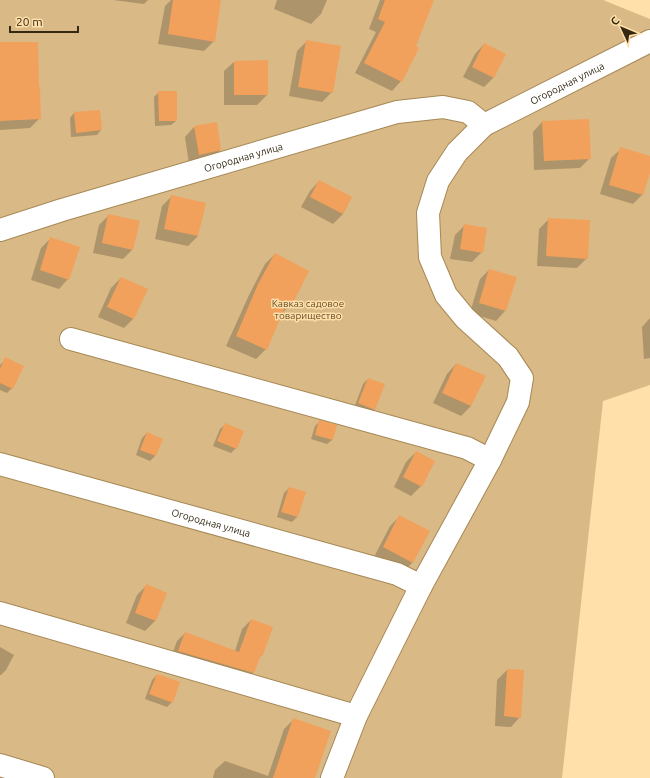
<svg xmlns="http://www.w3.org/2000/svg" width="650" height="778" font-family="Ubuntu,sans-serif">
	<style>
		.green { fill: #d9b985 }
		.shadow { fill: #0003 }
		.building { fill: #f2a15c }
		.lines { fill: none; stroke-linecap: round; stroke-linejoin: round }
		.minor-casing { stroke: #a68856; stroke-width: 24 }
		.minor { stroke: #fff; stroke-width: 22 }
		.labels { text-anchor: middle; dominant-baseline: central; stroke-width: 3; stroke-linejoin: round; paint-order: stroke }
		.street-label { font-size: 10px; fill: #352914; stroke: #ffdfaa }
		.park-label { font-size: 10px; fill: #634c25; stroke: #ffdfaa }
	</style>
	<rect width="100%" height="100%" fill="#ffdfaa"/>
	<polygon class="green" points="0,0 603,0 650,19 650,385 603,401 562,778 0,778"/>
	<g class="shadow">
		<polygon points="113,0 148,0 144,4"/>
		<polygon points="171,0 200,0 214,41 204,51 158,44 165,6"/>
		<polygon points="277,0 327,0 321,14 311,24 274,9"/>
		<polygon points="380,0 433,0 401,81 392,91 355,73 376,32 369,29"/>
		<polygon points="307,41 332,92 322,102 289,96 297,51"/>
		<polygon points="0,43 40,118 30,128 0,130"/>
		<polygon points="484,44 494,77 484,87 463,77 475,54"/>
		<polygon points="267,61 267,95 257,105 224,105 224,71 234,62"/>
		<polygon points="159,92 176,121 171,125 155,126 154,97"/>
		<polygon points="74,113 101,130 97,135 71,137 70,118"/>
		<polygon points="542,122 590,158 580,168 534,170 533,132"/>
		<polygon points="194,127 220,150 211,160 189,164 185,137"/>
		<polygon points="621,149 650,157 650,170 643,194 633,204 600,194 611,158"/>
		<polygon points="319,181 351,197 343,214 333,224 301,207 310,191"/>
		<polygon points="171,197 198,236 188,246 155,239 162,206"/>
		<polygon points="109,215 133,249 123,259 93,253 99,225"/>
		<polygon points="549,219 587,258 577,268 537,266 539,229"/>
		<polygon points="465,225 482,252 472,262 450,259 455,235"/>
		<polygon points="50,239 68,279 59,289 31,280 41,248"/>
		<polygon points="275,254 291,304 281,314 266,349 256,359 226,346 249,295 265,264"/>
		<polygon points="489,270 505,311 496,321 470,313 480,279"/>
		<polygon points="121,278 133,319 124,328 98,317 111,288"/>
		<polygon points="650,318 650,358 644,359 642,327"/>
		<polygon points="6,359 12,388 7,393 0,390 0,365"/>
		<polygon points="456,364 471,406 461,416 433,403 447,374"/>
		<polygon points="368,379 375,409 370,414 354,408 363,384"/>
		<polygon points="320,421 336,426 332,440 327,444 311,439 315,426"/>
		<polygon points="225,425 236,448 231,453 213,446 220,429"/>
		<polygon points="147,433 162,439 155,456 150,461 136,455 142,438"/>
		<polygon points="416,452 421,486 411,496 394,487 406,462"/>
		<polygon points="289,488 304,493 297,517 292,522 277,517 284,493"/>
		<polygon points="400,516 412,563 403,572 374,557 390,526"/>
		<polygon points="146,586 166,594 155,621 145,631 126,623 137,595"/>
		<polygon points="251,620 262,655 258,659 253,673 244,681 170,660 177,641 185,633 235,651 242,629"/>
		<polygon points="0,647 14,655 6,670 1,675 0,675"/>
		<polygon points="507,670 520,717 511,727 495,726 497,680"/>
		<polygon points="157,675 172,702 167,707 145,699 152,680"/>
		<polygon points="294,719 309,778 213,778 215,770 225,761 268,776 284,729"/>
	</g>
	<g class="building">
		<polygon points="173,0 221,0 215,42 168,34"/>
		<polygon points="385,0 434,0 416,46 419,48 402,82 364,63 385,22 378,19"/>
		<polygon points="306,40 341,46 333,93 298,87"/>
		<polygon points="0,42 38,42 39,87 40,87 41,119 0,121"/>
		<polygon points="484,43 506,54 494,78 472,67"/>
		<polygon points="268,60 268,95 234,95 234,61"/>
		<polygon points="158,91 177,91 177,121 159,121"/>
		<polygon points="100,110 102,130 76,133 74,112"/>
		<polygon points="589,119 591,159 544,161 542,121"/>
		<polygon points="217,122 221,150 199,155 194,126"/>
		<polygon points="620,147 650,156 650,173 643,195 609,185"/>
		<polygon points="319,180 352,197 343,214 310,197"/>
		<polygon points="171,195 206,203 198,236 164,229"/>
		<polygon points="108,214 140,221 133,250 102,243"/>
		<polygon points="548,218 590,220 588,259 546,256"/>
		<polygon points="464,224 487,228 483,253 460,249"/>
		<polygon points="50,237 80,247 69,280 40,270"/>
		<polygon points="275,253 309,271 292,305 287,302 267,350 236,336 258,284"/>
		<polygon points="489,269 517,277 506,311 479,303"/>
		<polygon points="121,277 148,289 134,319 107,307"/>
		<polygon points="5,357 24,366 13,389 0,383 0,369"/>
		<polygon points="456,363 486,376 471,406 442,393"/>
		<polygon points="368,378 385,384 375,410 358,403"/>
		<polygon points="319,420 337,425 333,440 315,435"/>
		<polygon points="225,423 244,431 237,449 217,441"/>
		<polygon points="147,432 163,439 156,456 140,450"/>
		<polygon points="416,451 435,461 422,487 403,477"/>
		<polygon points="289,487 306,492 298,517 281,512"/>
		<polygon points="399,515 430,531 413,563 383,547"/>
		<polygon points="146,584 167,593 156,621 135,613"/>
		<polygon points="251,619 273,627 263,655 261,655 254,673 178,651 185,632 239,652"/>
		<polygon points="507,669 524,670 521,718 504,716"/>
		<polygon points="157,674 180,682 173,703 149,694"/>
		<polygon points="293,718 331,731 315,778 273,778"/>
	</g>
	<g class="lines">
		<defs>
			<g id="minor">
				<path id="s1" d="M0 230 62 210 397 112 443 107 468 112 484 125"/>
				<polyline points="71,339 467,448 490,460"/>
				<path id="s2" d="M0 464 397 574 421 586"/>
				<polyline points="0,613 356,716"/>
				<polyline points="0,765 43,778"/>
				<path id="s3" d="M332 778 356 716 421 586 490 460 518 402 522 378 508 357 465 318 446 295 430 257 428 213 438 181 457 152 484 125 650 41"/>
			</g>
		</defs>
		<use href="#minor" class="minor-casing"/>
		<use href="#minor" class="minor"/>
	</g>
	<g class="labels">
		<g class="street-label">
			<text stroke="none"><textPath href="#s3" startOffset="842">Огородная улица</textPath></text>
			<text stroke="none"><textPath href="#s1" startOffset="254">Огородная улица</textPath></text>
			<text stroke="none"><textPath href="#s2" startOffset="219">Огородная улица</textPath></text>
		</g>
		<g class="park-label">
			<text x="308" y="303">Кавказ садовое<tspan x="308" dy="12">товарищество</tspan></text>
		</g>
	</g>
	<g transform="translate(622 28) rotate(314)" stroke="#ffdfaa" stroke-width="3" paint-order="stroke">
	<path d="M0-3L7 15L0 10L-7 15Z" fill="#352914"/>
	<text y="-6" font-size="11" font-weight="bold" text-anchor="middle" fill="#352914">С</text>
	</g>
	<path d="M10 26v6h68v-6" fill="none" stroke="#352914" stroke-width="2"/>
	<text x="16" y="26" font-size="12" fill="#352914" stroke="#ffdfaa" stroke-width="3" paint-order="stroke">20 m</text>
</svg>
